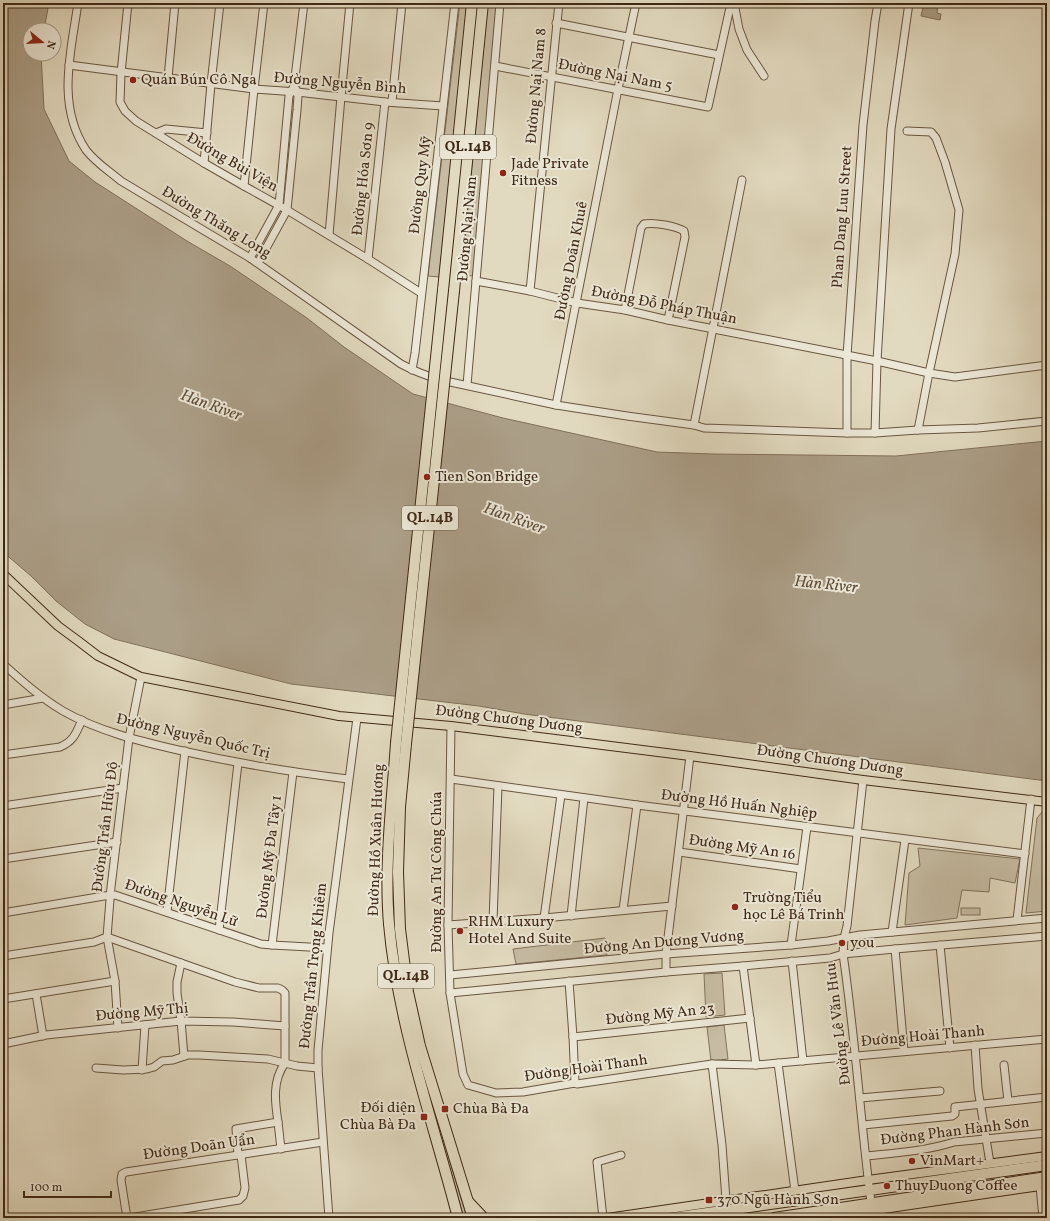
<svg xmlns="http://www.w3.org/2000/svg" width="1050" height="1221" font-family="Vollkorn,serif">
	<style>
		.green { fill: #c6bca3; stroke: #82735d }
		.water { fill: #ab9e87; stroke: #80705a }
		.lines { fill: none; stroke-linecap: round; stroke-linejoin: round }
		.minor-casing { stroke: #685641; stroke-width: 9 }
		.major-casing { stroke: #3f2a17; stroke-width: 10 }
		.highway-casing { stroke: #3f2a17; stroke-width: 12 }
		.minor { stroke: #ece7d6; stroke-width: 7 }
		.major { stroke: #e2dac0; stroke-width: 8 }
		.highway { stroke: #e2dac0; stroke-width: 10 }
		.highway-bridge-casing { stroke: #3f2a17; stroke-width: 12; stroke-linecap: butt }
		.highway-bridge { stroke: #e2dac0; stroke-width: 10 }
		.poi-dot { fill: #8f2418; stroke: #ece7d6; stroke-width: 1.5 }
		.labels { text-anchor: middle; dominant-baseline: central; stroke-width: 4; stroke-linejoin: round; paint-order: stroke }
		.shield { fill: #ece7d6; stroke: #736350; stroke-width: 1 }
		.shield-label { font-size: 14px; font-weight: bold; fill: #3f2a17 }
		.street-label { font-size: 15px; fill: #3f2a17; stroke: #ece7d6 }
		.poi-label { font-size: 15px; fill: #3f2a17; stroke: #ece7d6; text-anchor: start }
		.water-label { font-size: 16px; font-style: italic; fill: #5f4d39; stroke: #ece7d6 }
	</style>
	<rect width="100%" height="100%" fill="#e2dac0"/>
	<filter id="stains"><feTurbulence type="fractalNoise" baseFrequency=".005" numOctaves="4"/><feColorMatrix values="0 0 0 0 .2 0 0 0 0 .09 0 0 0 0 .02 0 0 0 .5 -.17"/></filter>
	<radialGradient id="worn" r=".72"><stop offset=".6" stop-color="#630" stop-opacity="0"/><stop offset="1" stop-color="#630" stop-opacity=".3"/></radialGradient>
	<g class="green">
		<polygon points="460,3 466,3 466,32 439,277 428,276"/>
		<polygon points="488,3 497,3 473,276 461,275"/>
		<polygon points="1042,812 1047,813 1047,911 1026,913 1037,818"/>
		<polygon points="918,848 1020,859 1015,883 990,878 989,892 962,890 957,918 905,925 909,873 920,866"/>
		<rect x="961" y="908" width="19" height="7"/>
		<polygon points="605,938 607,955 516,964 513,949"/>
		<polygon points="722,973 725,1015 706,1017 704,974"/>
		<polygon points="724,1025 728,1059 711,1061 707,1027"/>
		<polygon points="433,1105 467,1218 464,1218 432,1106"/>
	</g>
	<g class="water">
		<polygon points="3,3 49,3 44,30 30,30 30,54 41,54 44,109 69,161 95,182 187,241 230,266 307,318 344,347 413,394 503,418 657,452 713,454 896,456 1047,441 1047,781 524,714 479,706 291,684 114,639 85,624 56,601 31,576 3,552"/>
		<polygon points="924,3 938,6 937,13 941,14 940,20 921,16"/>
	</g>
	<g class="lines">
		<defs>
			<g id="minor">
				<path d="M78 3C71 52 56 105 86 150 95 162 109 171 121 181L250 258 401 364C414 371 427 376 441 380L556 405 627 416 694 425 704 428 847 433H875L918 430"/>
				<polyline points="128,3 121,73 120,102 125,111 136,121 204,163 244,186 287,210 368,259 421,293"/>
				<polyline points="734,3 739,29 747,50 764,76"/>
				<polyline points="556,23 719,55"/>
				<polyline points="69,65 254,89 297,92 385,102 443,106"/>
				<polyline points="495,66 708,107 731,3"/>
				<polyline points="168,78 175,3"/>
				<polyline points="392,102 402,3"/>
				<polyline points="907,131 931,132 936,138 945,162 959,210 955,254 929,373 918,430 978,428 1047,421"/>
				<polyline points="156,133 166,129 207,133"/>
				<polyline points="204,163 211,84 220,3"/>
				<polyline points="244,186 254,89 264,3"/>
				<polyline points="329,235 341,97 350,3"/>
				<polyline points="250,258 279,205 289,96 294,86 304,3"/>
				<polyline points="368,259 385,102"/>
				<polyline points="258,263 287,210 297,110 298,96 296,89"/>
				<polyline points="476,281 530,291 577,303 625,310 668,320 877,361 929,373 955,377 1047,365"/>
				<polyline points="530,291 559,3"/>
				<path d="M625 310 641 228 644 224C654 222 676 226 684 231L685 237 668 320"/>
				<polyline points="412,370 415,353 455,3"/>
				<polyline points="467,385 500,3"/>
				<polyline points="556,405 618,89 636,3"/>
				<polyline points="694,425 742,180"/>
				<polyline points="847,433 847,356 863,125 875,21 878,3"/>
				<polyline points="875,433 877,361 891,129 909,3"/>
				<path d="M3 664C22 681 41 698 63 711 98 731 139 741 178 750 235 763 290 772 348 779"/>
				<polyline points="3,705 43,698"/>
				<polyline points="451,726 448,925 450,993 463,1074 468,1085 496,1093 523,1092 575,1083 577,1084 712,1064 756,1065 1047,1039"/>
				<path d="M3 755 60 747C74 741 76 733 82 720"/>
				<polyline points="451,779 637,805 1025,854"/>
				<path d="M863 780 847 926 844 938 843 954C856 1042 861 1130 873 1218"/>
				<polyline points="3,806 123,788"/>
				<polyline points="679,852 801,869"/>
				<polyline points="3,859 117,842"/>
				<polyline points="623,910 637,805"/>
				<polyline points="167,912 185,751"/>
				<polyline points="3,913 104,896 115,895 261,944 272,945 327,948"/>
				<polyline points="571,916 584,798"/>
				<polyline points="544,918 561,795"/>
				<polyline points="1017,920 1031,799"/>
				<polyline points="493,921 498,786"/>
				<polyline points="448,925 544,918 672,906"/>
				<polyline points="219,930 238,763"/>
				<polyline points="892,932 905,840"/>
				<polyline points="272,945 293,772"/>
				<polyline points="791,945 807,827"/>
				<polyline points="940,945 950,1048"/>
				<polyline points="895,949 904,1051"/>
				<path d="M3 956 94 942 107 937 235 982 259 988H278L282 990 285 993V1063C272 1081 275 1102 278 1122L236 1129 238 1155"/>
				<polyline points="792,961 803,1061"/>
				<polyline points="181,963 177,982 177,993 181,1021 184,1056"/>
				<polyline points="743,966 756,1065"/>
				<polyline points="666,972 666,954 690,756"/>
				<polyline points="450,975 666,954 791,945 828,941 860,935 1047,918"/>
				<polyline points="569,981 573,1037 575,1083"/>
				<polyline points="450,993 666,972 743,966 830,958 843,954 895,949 1047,936"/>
				<polyline points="36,994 43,1036"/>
				<polyline points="3,999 115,981"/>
				<polyline points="118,1028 115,981 107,937 111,887 129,738 141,677"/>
				<polyline points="573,1037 750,1018"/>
				<polyline points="3,1044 46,1035 181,1021 233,1022 285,1026"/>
				<polyline points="975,1045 978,1089 990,1163"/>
				<polyline points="778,1063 795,1191"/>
				<polyline points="712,1064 722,1145 726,1200"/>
				<polyline points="1004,1065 1008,1101"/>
				<polyline points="96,1068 123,1070 147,1069 154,1067 162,1061 173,1060 188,1055 199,1055 268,1059 297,1066 318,1068"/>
				<polyline points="142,1070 145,1025"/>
				<polyline points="860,1098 940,1091"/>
				<polyline points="278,1122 281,1149"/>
				<polyline points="863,1125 952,1116 955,1114 955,1107 1047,1097"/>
				<path d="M866 1156C895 1153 926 1151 954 1142L1047 1133"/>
				<polyline points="1040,1186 1043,1218"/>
				<polyline points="127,1218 121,1180 122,1174 126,1172 323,1142"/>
				<polyline points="129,1218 239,1200 243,1196 245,1188 241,1155"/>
				<polyline points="329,1218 318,1068 318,1050 329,933 357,718"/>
				<polyline points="603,1218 597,1162 621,1155"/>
			</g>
			<g id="major">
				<polyline points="3,574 58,626 77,640 98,656 141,677 339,716 451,726 690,756 863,780 1047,802"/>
				<polyline points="468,1200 485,1218"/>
				<polyline points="607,1218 868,1180 1047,1156"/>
				<polyline points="822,1218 1047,1185"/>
			</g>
			<g id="highway">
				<polyline points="443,290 472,3"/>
				<polyline points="454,291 483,3"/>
				<path d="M396 743C392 803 384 864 389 924 398 1025 433 1121 458 1218"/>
				<polyline points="406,744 400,807 398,872 400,929 408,992 420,1046 473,1218"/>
				<polyline points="672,1218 1047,1165"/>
				<polyline points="774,1218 1047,1177"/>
			</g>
		</defs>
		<use href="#minor" class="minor-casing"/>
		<use href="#major" class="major-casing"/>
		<use href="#highway" class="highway-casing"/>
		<use href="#minor" class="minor"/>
		<use href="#major" class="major"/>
		<use href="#highway" class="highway"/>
		<defs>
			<g id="highway-bridge">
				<polyline points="396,743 443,290"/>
				<polyline points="406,744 454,291"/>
			</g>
		</defs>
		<use href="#highway-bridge" class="highway-bridge-casing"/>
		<use href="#highway-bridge" class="highway-bridge"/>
	</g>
	<g class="poi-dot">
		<circle cx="133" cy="80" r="4"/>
		<circle cx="503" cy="173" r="4"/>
		<circle cx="427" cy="477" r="4"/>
		<circle cx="735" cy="907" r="4"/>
		<circle cx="460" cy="931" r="4"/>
		<circle cx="842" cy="943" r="4"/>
		<rect x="441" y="1105" width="8" height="8" rx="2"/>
		<rect x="420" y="1113" width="8" height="8" rx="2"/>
		<circle cx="912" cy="1161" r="4"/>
		<circle cx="887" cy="1186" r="4"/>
		<rect x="705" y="1196" width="8" height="8" rx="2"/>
	</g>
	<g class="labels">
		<g class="shield">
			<rect x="440" y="135" width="56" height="24" rx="3"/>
			<rect x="402" y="506" width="56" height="24" rx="3"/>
			<rect x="378" y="964" width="56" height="24" rx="3"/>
		</g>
		<g class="shield-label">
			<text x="468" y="147">QL.14B</text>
			<text x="430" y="518">QL.14B</text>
			<text x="406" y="976">QL.14B</text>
		</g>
		<g class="street-label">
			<text transform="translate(615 76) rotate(11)">Đường Nại Nam 5</text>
			<text transform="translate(340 84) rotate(5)">Đường Nguyễn Bình</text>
			<text transform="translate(537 86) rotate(-85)">Đường Nại Nam 8</text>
			<text transform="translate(232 163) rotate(30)">Đường Bùi Viện</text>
			<text transform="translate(364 179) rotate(-84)">Đường Hóa Sơn 9</text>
			<text transform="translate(421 185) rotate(-83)">Đường Quy Mỹ</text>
			<text transform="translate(843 217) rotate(-86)">Phan Dang Luu Street</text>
			<text transform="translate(216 223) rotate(31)">Đường Thăng Long</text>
			<text transform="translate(468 229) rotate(-85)">Đường Nại Nam</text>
			<text transform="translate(572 261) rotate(-79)">Đường Doãn Khuê</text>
			<text transform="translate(664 306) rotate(11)">Đường Đỗ Pháp Thuận</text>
			<text transform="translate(509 720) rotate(7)">Đường Chương Dương</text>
			<text transform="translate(193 737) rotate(13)">Đường Nguyễn Quốc Trị</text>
			<text transform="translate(830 761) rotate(8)">Đường Chương Dương</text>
			<text transform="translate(739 805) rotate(7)">Đường Hồ Huấn Nghiệp</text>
			<text transform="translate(106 827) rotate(-83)">Đường Trần Hữu Độ</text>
			<text transform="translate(377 840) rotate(-88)">Đường Hồ Xuân Hương</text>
			<text transform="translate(742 848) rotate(8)">Đường Mỹ An 16</text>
			<text transform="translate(270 857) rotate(-83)">Đường Mỹ Đa Tây 1</text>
			<text transform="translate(437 872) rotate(-90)">Đường An Tư Công Chúa</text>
			<text transform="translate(181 904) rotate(19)">Đường Nguyễn Lữ</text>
			<text transform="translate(664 943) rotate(-5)">Đường An Dương Vương</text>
			<text transform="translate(314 966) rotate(-84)">Đường Trần Trọng Khiêm</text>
			<text transform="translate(142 1013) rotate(-5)">Đường Mỹ Thị</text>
			<text transform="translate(660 1015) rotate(-6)">Đường Mỹ An 23</text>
			<text transform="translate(839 1024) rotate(-97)">Đường Lê Văn Hưu</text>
			<text transform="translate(923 1037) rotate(-5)">Đường Hoài Thanh</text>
			<text transform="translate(586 1069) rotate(-8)">Đường Hoài Thanh</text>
			<text transform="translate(955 1132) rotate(-7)">Đường Phan Hành Sơn</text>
			<text transform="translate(199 1148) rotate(-8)">Đường Doãn Uẩn</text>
		</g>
		<g class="poi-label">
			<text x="141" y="80">Quán Bún Cô Nga</text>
			<text x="511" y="164">Jade Private<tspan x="511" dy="17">Fitness</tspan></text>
			<text x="435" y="477">Tien Son Bridge</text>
			<text x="743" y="898">Trường Tiểu<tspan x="743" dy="17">học Lê Bá Trinh</tspan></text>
			<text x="468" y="922">RHM Luxury<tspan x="468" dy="17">Hotel And Suite</tspan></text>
			<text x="850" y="943">you</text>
			<text x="416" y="1108" text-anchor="end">Đối diện<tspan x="416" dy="17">Chùa Bà Đa</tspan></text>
			<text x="453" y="1109">Chùa Bà Đa</text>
			<text x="920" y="1161">VinMart+</text>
			<text x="895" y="1186">ThuyDuong Coffee</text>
			<text x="717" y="1200">370 Ngũ Hành Sơn</text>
		</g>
		<g class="water-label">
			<text transform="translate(211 406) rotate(20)">Hàn River</text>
			<text transform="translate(514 519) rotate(20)">Hàn River</text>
			<text transform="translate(826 585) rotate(6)">Hàn River</text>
		</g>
	</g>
	<rect width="1050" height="1221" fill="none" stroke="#e2dac0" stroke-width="16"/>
	<rect x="4" y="4" width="1042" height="1213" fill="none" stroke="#3f2a17" stroke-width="2"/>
	<rect x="8" y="8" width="1034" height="1205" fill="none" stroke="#3f2a17"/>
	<g transform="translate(42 42) rotate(108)"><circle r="19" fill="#ece7d6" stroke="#a79b8a"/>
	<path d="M0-3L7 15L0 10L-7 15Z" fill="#8f2418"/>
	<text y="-6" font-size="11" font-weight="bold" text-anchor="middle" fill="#3f2a17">N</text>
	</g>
	<path d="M24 1191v6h87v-6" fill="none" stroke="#3f2a17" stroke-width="2"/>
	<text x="30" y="1191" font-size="12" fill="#3f2a17" stroke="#ece7d6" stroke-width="3" paint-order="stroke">100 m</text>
	<rect width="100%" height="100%" filter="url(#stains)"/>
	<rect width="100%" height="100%" fill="url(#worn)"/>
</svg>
